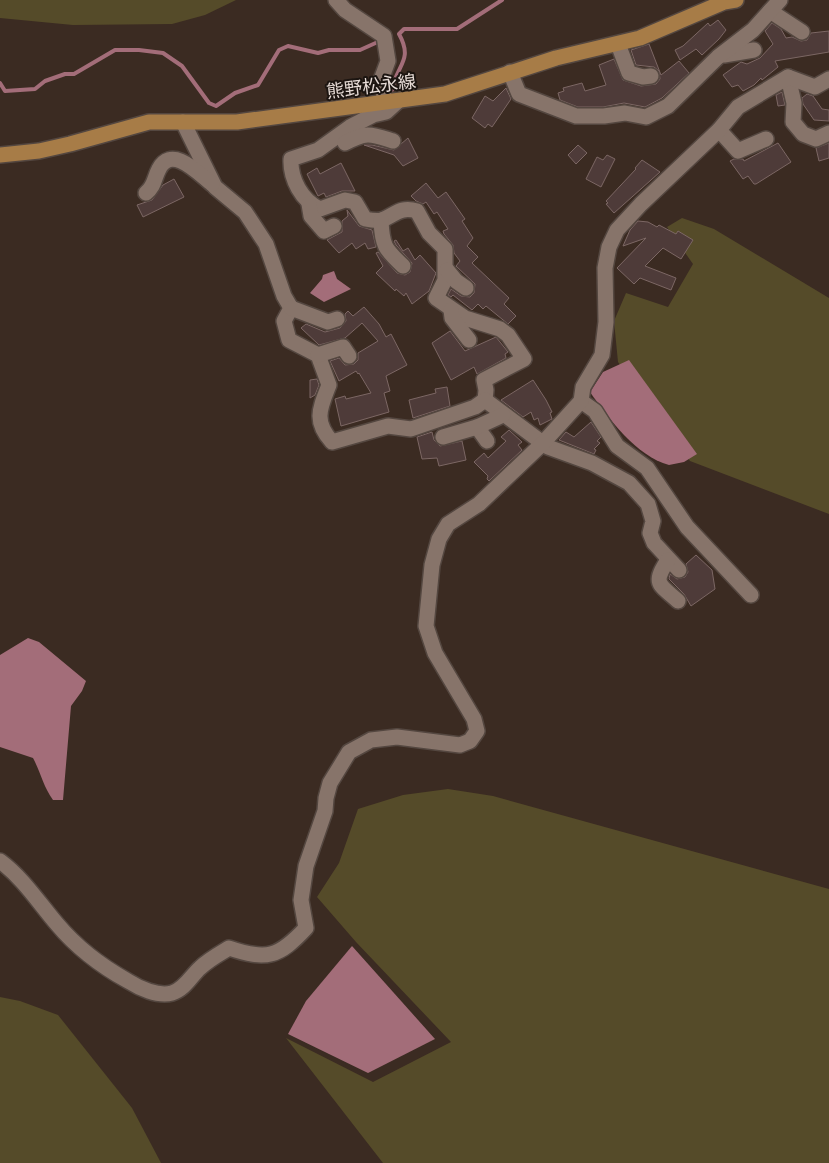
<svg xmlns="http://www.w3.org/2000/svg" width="829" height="1163" font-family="Literata,'Noto Sans JP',serif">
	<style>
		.green { fill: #554b29 }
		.water { fill: #a36d79 }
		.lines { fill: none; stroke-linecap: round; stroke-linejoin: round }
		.stream { stroke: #a36d79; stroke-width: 4 }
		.building { fill: #4e3b39; stroke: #7c6764 }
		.minor-casing { stroke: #544740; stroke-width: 18 }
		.major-casing { stroke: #544740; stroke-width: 18 }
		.minor { stroke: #87746a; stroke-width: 15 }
		.major { stroke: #a77c47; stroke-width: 15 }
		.labels { text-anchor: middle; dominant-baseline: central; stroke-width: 4; stroke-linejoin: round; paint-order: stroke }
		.street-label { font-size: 18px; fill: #e6dbd6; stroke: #1c1511 }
	</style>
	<rect width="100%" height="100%" fill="#3b2b22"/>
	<g class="green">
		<polygon points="0,0 236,0 205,15 172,24 73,25 0,18"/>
		<polygon points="682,218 714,229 829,298 829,514 690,461 618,362 614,321 626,293 668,307 693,264 667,227"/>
		<polygon points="448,789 493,796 829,889 829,1163 383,1163 286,1038 373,1082 451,1042 356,942 317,897 339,863 358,809 403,795"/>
		<polygon points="0,997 20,1001 58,1015 132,1108 161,1163 0,1163"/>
	</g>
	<g class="water">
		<polygon points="334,271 337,279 351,289 324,302 310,293 322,279 323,275"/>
		<path d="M629 360 697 454 684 462 669 465C636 456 609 419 590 392L603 372Z"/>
		<path d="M28 638 39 642 86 681 82 691 71 706 63 800H53C43 786 41 773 33 758L0 747V655Z"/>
		<polygon points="352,946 435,1039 368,1073 288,1034 306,1001"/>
	</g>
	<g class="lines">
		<g class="stream">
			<polyline points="0,83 5,91 35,89 45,81 65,74 74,74 115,50 139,50 163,53 182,66 209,103 216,106 235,93 258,85 279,50 288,46 318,53 329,50 360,50 380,41"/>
			<path d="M392 90C396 65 414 61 399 34L404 29H457L502 0"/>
		</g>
	</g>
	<g class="building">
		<polygon points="718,20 726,30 719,39 702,55 696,49 680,60 675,50 683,46 708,23 710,26"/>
		<polygon points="772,23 781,29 786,38 792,37 801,41 807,40 811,33 829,31 829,52 775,61 778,67 762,80 761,78 754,85 743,91 738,85 732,87 723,75 741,62 747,64 760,58 773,44 765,31"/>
		<polygon points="649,44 661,75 679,61 689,73 662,98 645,107 624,103 603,107 578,107 560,100 558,93 564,91 563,88 582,83 585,91 606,85 599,65 614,59 623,80 641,86 656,84 660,79 659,71 654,67 636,65 631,50"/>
		<polygon points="506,88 511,99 492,127 488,124 485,128 472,118 485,96 493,101"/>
		<polygon points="782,92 785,105 778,106 776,95"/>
		<polygon points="807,94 813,96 822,109 829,110 829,121 814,120 803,104 802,98"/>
		<polygon points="408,138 418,158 403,166 394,155 364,145 372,145 394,150"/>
		<polygon points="778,143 791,162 756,184 754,184 748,176 743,179 730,161 734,159 743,159 744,161"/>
		<polygon points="829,143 829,158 819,161 816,148"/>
		<polygon points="578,145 587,153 576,164 568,155"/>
		<polygon points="607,155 615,159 601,187 586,179 597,157 603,160"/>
		<polygon points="642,160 660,172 614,213 606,204 608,203 606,201 636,169 635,168"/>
		<polygon points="341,163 355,191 342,191 326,197 324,193 318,196 307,174 317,168 320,174"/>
		<polygon points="174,179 184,197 143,217 137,205 152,200 163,185"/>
		<polygon points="426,183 438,198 446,192 465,219 462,221 473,238 467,246 478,257 472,263 509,298 504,304 516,316 508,324 486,306 483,309 478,304 472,310 453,295 451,297 448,295 451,289 461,296 470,297 474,293 475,284 456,266 460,261 454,253 453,245 444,234 443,231 448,229 437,212 434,214 426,202 423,204 416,201 411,196"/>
		<polygon points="347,210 359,226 372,230 376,247 368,249 365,243 356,249 352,243 339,253 327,240 342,232 342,221 348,216"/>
		<polygon points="638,221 648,222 657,227 659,225 676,234 678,231 693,240 681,259 663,248 645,266 676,278 671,290 640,278 634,284 617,268 646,238 623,246 630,230"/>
		<polygon points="396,240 403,251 408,248 415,260 420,255 436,273 429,291 412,304 406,293 404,296 396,289 395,291 376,273 383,266 376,253 378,252 397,273 405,275 410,272 412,263 396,245 394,241"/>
		<polygon points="364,307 379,324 386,337 391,334 407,365 386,376 390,391 384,393 389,412 341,426 335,399 345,396 346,399 371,393 359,373 358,374 356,371 339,381 330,361 339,358 345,365 354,364 358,360 358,353 378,341 362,323 345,338 319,345 301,328 306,324 325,332 340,328 346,321 345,314 348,311 353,316"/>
		<polygon points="450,331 465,351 496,337 508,352 505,354 506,358 477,374 474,367 451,380 432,343"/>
		<polygon points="317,379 319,385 315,395 310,398 310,380"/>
		<polygon points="533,380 546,400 552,412 550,413 552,419 540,425 538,418 534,420 531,412 523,417 501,400"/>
		<polygon points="447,387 450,406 413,418 409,400 436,393 435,389"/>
		<polygon points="591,422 601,437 597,441 600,443 594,449 596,450 594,454 559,440 566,432 574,437"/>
		<polygon points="509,430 522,442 518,445 522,450 489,481 487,479 488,476 474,462 484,453 488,458 506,441 501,437"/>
		<polygon points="432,432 434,440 440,446 462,441 466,460 439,466 437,458 422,459 417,437"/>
		<polygon points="696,555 712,570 715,589 691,606 684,594 669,579 670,574 677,579 685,577 688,572 686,564"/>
	</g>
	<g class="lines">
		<defs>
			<g id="minor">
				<polyline points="336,0 345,10 384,36 388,61 381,80 385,101"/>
				<polyline points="770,11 802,32"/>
				<polyline points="618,44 629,73 643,77 651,76"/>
				<polyline points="724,55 754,50"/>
				<polyline points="510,72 519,94 576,116 604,116 625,113 646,117 668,106 718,57 753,30 780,0"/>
				<polyline points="788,77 794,103 793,122 803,134 816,139 829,133"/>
				<path d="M398 101 386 112 373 115 350 127 318 150 291 159C290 179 302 201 320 209L345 200 355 202 365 219C370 220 378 221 382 220 395 215 400 206 417 211L429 233 445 249V280L436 298 465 318 500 329 508 335 524 359 484 380 486 390 485 400"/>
				<path d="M183 122 215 187 245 212 266 244 284 296 291 308 284 321 289 340 318 355 329 385C320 408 313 421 332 442L388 426 411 429 475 407 485 400 548 447 592 463 629 483 648 504 653 521 650 533 654 543 679 570"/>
				<polyline points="719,130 738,151 766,139"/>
				<path d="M345 143C367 131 371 134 393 141"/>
				<path d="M146 193C155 186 154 178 159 169 172 144 199 174 212 184"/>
				<polyline points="309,204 311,216 324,231 334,226"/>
				<path d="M381 220C382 246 385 249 403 266"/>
				<polyline points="447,270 456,281 466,288"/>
				<polyline points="291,308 328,322 337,319"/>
				<polyline points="451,310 452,318 469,340"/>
				<polyline points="318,355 343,347 349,356"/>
				<polyline points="581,401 595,411 617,446 647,468 687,527 751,595"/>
				<polyline points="477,427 487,441"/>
				<polyline points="443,437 477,427 503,415"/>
				<path d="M668 560C652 584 659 584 678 601"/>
				<path d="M0 861C23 878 39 903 57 924 77 948 101 966 128 981 139 988 158 997 172 993 185 989 191 976 200 968 208 960 219 954 229 948 267 961 279 957 306 928L301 900 306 866 325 811 326 798 330 783 349 752 371 740 397 737 460 745 470 741 477 731 474 719 435 653 426 626 432 565 439 539 448 524 479 504 542 444 581 401 583 387 602 355 606 322 605 268 609 247 617 230 641 204 719 130 738 107 788 77 815 87 829 79"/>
			</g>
			<polyline id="major" points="0,155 39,151 70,144 149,122 237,122 445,94 556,58 640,38 724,2 736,0"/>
		</defs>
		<use href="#minor" class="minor-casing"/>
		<use href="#major" class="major-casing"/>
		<use href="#minor" class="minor"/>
		<use href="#major" class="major"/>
	</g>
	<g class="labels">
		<g class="street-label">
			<text transform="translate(371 85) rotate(-7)">熊野松永線</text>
		</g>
	</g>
</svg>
